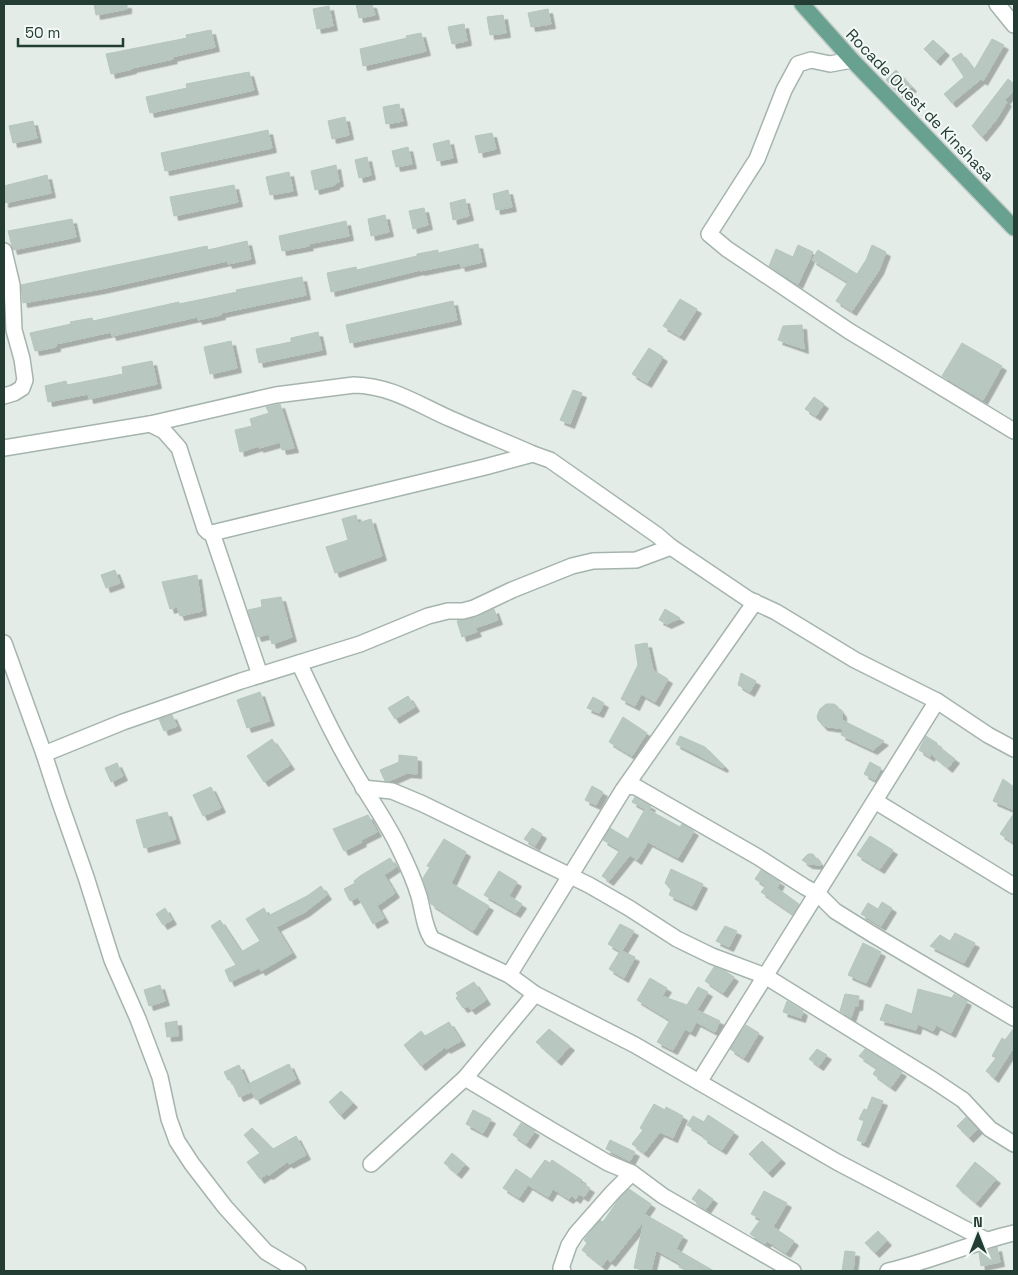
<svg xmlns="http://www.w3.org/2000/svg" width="1018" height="1275" font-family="'Space Grotesk',sans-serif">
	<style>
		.building { fill: #b8c7c0; stroke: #b5c6be; filter: url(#shadow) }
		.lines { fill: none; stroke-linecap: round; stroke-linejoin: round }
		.minor-casing { stroke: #a6b4ae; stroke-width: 18 }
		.major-casing { stroke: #c1c9c6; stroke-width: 18 }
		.minor { stroke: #fff; stroke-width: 15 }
		.major { stroke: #68a18f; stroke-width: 15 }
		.labels { text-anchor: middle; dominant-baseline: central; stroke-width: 4; stroke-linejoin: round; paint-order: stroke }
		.street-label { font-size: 16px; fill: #233d35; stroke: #f3f9f6 }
	</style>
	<defs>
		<filter id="shadow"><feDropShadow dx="4.5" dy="4.5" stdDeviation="0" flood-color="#0004"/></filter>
	</defs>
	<rect width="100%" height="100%" fill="#e3ece7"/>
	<g class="building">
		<polygon points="94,4 127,4 127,9 96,15"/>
		<polygon points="356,4 372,4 375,15 359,18"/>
		<polygon points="329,6 333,26 317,29 313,9"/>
		<polygon points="548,9 551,24 531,27 528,13"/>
		<polygon points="503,15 506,33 490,35 487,17"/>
		<polygon points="464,24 467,41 452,44 448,27"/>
		<polygon points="211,30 215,47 172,57 173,59 132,68 132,69 111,74 106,54 187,38 186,35"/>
		<polygon points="421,33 426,51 363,66 360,49 407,38 406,36"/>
		<polygon points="992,39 1004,45 983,81 981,79 952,103 944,94 964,77 952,59 961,53 974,70"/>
		<polygon points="933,40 945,51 936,61 924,49"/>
		<polygon points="896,70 912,87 901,96 886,80"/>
		<polygon points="249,72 254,90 150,113 146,97 187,88 186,84"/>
		<polygon points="1008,79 1014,84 1014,90 1005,100 1007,102 996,120 982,137 972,126"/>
		<polygon points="399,104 403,121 386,124 383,107"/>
		<polygon points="345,117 349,135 332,139 328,121"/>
		<polygon points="33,121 37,138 13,143 9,126"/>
		<polygon points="268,130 272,148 165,171 161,153"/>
		<polygon points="492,133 496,149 479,153 475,136"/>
		<polygon points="449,140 453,158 437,161 433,144"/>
		<polygon points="408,147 412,164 396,167 392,151"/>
		<polygon points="367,157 371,175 359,178 355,160"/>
		<polygon points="336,165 339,182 335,183 335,185 315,190 311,171"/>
		<polygon points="289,172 293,191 270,195 266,177"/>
		<polygon points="47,175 51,193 4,203 4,186"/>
		<polygon points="234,185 238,202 174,216 170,197"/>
		<polygon points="508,190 512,207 496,210 493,194"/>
		<polygon points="465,199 469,216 453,220 450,203"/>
		<polygon points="424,208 428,225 413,229 409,211"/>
		<polygon points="385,215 389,232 371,236 368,219"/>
		<polygon points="72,219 76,237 13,250 8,231"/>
		<polygon points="346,221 349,236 308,244 309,246 282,251 279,236"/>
		<polygon points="247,241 251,259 228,264 227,261 101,289 23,303 21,285 207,246 208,250"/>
		<polygon points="478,244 482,262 461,267 460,263 420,271 420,270 331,292 327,273 356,267 357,270 417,256 417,254 438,250 438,253"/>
		<polygon points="798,245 813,252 798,284 769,266 776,249 793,257"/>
		<polygon points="872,245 886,252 879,270 852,311 836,301 848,282 812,260 818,250 857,274 866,260"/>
		<polygon points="302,277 306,295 221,313 221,315 198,320 197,317 112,336 111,332 56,344 56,347 35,351 30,333 71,324 70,322 92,318 93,321 179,302 179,304 237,292 236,290"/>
		<polygon points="680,299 697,309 680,336 663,326"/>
		<polygon points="453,301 457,320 350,343 346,325"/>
		<polygon points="802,325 804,349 778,340 783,326"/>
		<polygon points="318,332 322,350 259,363 256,349 291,342 291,338"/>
		<polygon points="231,341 237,368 210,374 204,347"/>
		<polygon points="962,343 1002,366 983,400 942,376"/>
		<polygon points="649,348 663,357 647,383 632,374"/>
		<polygon points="152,361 157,384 89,399 88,394 48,402 45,386 66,381 67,385 123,374 122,367"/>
		<polygon points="573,390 582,393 570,424 560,420"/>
		<polygon points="814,397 824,404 816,416 805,409"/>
		<polygon points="280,404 294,448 282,450 280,442 259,448 259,446 240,452 235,430 252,426 250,419 269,413 266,407"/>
		<polygon points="356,515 358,523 371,519 382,556 335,573 326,547 348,540 342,519"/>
		<polygon points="115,570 120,583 106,588 101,575"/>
		<polygon points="197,575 202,611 180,616 177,607 170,609 162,582"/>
		<polygon points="281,597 292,637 272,644 269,634 257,637 248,610 262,607 261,600"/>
		<polygon points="494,609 498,620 475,628 477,632 462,637 457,621 477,617"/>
		<polygon points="665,609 680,618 667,624 659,620"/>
		<polygon points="647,643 653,670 668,679 655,702 641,694 635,706 621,699 638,665 635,645"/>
		<polygon points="741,673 756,681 750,692 738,685"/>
		<polygon points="260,692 270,721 247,728 237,700"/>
		<polygon points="408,696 415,707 395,719 388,708"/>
		<polygon points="593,697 604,703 599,713 587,708"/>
		<polygon points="826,704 834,704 837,706 842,713 842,720 884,741 873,750 841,735 844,729 823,726 818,720 817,716 820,709"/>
		<polygon points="172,715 177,726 164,731 159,719"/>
		<polygon points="623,717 647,733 632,756 609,742"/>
		<polygon points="680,736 705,747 724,766 723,768 676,744"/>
		<polygon points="926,736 937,743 937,745 955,759 948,768 931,754 930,757 919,750"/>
		<polygon points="272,739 290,765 264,782 247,756"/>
		<polygon points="399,755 417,757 417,774 407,773 389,781 385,781 380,770 399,762"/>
		<polygon points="870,762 881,768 875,780 864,774"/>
		<polygon points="117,763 123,776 111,782 105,768"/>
		<polygon points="1003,779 1014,787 1014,810 993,801"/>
		<polygon points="592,786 603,792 596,805 585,800"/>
		<polygon points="211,787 221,808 203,816 193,795"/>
		<polygon points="635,797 651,806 649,810 680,827 682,824 694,831 678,858 648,842 637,860 630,855 609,881 602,876 620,850 603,840 610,828 628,839 645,809 632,802"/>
		<polygon points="167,812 176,839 144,848 136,820"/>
		<polygon points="1014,813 1014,843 1000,834"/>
		<polygon points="368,815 377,832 361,840 362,842 344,851 333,829"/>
		<polygon points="532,828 542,834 535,846 524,839"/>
		<polygon points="870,836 893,850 880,869 857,855"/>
		<polygon points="444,839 466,852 451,883 489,906 473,931 431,904 423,878 430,867 427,866"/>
		<polygon points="808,854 813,854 821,865 808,864 802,860"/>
		<polygon points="390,858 396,867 384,875 395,893 377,906 384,918 373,924 358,897 350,901 344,889 355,883 354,881 360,876"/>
		<polygon points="671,869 703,884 692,906 669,895 671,890 665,883"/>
		<polygon points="761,870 780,882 777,888 799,904 793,914 761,892 766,886 755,879"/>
		<polygon points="499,871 517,882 509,896 522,904 516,913 484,895"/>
		<polygon points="321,886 327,895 305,912 276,927 292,953 261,971 259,968 230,982 225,970 236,965 211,926 220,920 241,952 260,941 246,919 264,908 268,916 307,896"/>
		<polygon points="882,902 892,908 881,926 861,914 868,903 878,909"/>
		<polygon points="165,908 172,920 163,925 156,914"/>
		<polygon points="620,924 634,931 622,951 635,957 624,978 609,969 620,951 608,944"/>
		<polygon points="725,926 737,931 729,947 716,941"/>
		<polygon points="955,933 975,943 964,963 930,946 940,935 950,941"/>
		<polygon points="863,943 881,952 866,983 848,975"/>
		<polygon points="714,967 725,971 734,977 723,993 705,981"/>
		<polygon points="650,978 667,988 662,996 687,1005 698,987 708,992 697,1010 720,1021 715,1032 696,1022 691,1032 685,1029 673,1050 657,1042 670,1020 637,1000"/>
		<polygon points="474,982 486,1000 471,1010 468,1006 463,1008 456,998 458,996 456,993"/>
		<polygon points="160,985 165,1001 149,1006 144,990"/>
		<polygon points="918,989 952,998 954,994 967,1001 951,1033 936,1025 933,1031 918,1024 916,1030 880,1020 886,1004 912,1014"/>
		<polygon points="845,994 859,996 858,1006 855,1006 851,1018 840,1011"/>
		<polygon points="787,1001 803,1011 801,1018 783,1012"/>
		<polygon points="177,1021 178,1036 167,1037 165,1023"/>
		<polygon points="449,1022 461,1041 446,1049 445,1047 421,1066 404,1045 421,1031 425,1036"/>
		<polygon points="746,1025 759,1033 744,1058 730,1049"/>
		<polygon points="1014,1028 1014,1047 994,1078 986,1071 996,1058 992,1056 1002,1038 1005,1040"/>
		<polygon points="549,1029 570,1046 557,1061 536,1042"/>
		<polygon points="817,1049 827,1055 819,1066 809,1059"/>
		<polygon points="865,1049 902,1072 891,1087 873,1074 877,1068 859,1056"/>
		<polygon points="289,1064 296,1079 256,1100 248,1084"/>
		<polygon points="239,1065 251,1092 239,1097 231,1080 228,1080 224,1072"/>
		<polygon points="341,1091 353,1103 340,1115 329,1102"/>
		<polygon points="872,1097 883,1101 864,1143 857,1140 864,1121 859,1119 864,1109 867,1110"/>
		<polygon points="654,1104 665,1110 666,1107 683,1116 673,1138 660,1132 644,1153 632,1144 643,1130 640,1128"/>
		<polygon points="473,1110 491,1119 483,1133 466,1124"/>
		<polygon points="708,1115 734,1132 722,1150 703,1138 704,1136 687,1125 693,1116 704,1122"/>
		<polygon points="966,1117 978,1129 969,1138 957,1126"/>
		<polygon points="521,1123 535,1131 526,1144 513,1135"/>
		<polygon points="252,1128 273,1149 296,1136 306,1155 289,1164 287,1162 269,1175 267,1174 260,1179 247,1162 260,1153 244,1135"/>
		<polygon points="610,1140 635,1152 630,1161 606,1149"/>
		<polygon points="762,1141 781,1159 768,1173 749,1154"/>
		<polygon points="452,1153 465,1164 457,1174 444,1163"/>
		<polygon points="545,1160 550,1163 552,1160 582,1180 580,1182 590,1188 584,1197 579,1194 576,1199 572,1196 569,1199 553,1189 548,1197 528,1185 519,1198 503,1188 516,1169 531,1179"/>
		<polygon points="975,1162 996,1179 976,1203 956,1186"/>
		<polygon points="629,1189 651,1204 644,1214 683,1236 676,1249 714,1271 687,1271 679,1267 681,1264 656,1250 651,1271 634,1268 644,1221 611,1262 607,1259 602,1266 582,1250 587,1243 584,1240 600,1220 603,1222 619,1199"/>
		<polygon points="699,1189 713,1199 706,1209 692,1199"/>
		<polygon points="764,1191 787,1203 773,1227 794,1241 786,1253 767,1241 765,1244 750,1234 761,1219 751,1214"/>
		<polygon points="878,1231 887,1241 875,1253 865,1243"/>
		<polygon points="997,1247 1000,1262 981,1266 979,1253"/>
		<polygon points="845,1251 855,1252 853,1271 842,1271"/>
	</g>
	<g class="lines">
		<defs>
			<g id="minor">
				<polyline points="997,4 1014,25"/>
				<polyline points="852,60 830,64 811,60 798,64 784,90 757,159 709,234 727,249 849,331 1014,431"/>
				<polyline points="4,251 12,285 14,330 22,359 25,380 22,388 14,393 4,396"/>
				<path d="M150 424 276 395 354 385C392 386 417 404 451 419 478 431 506 442 533 454"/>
				<polyline points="4,448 150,424 164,431 179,448 205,529 208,532 212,533 485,467 533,454 550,460 657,535 671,547 748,599 776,612 855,660 937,701 988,735 1014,749"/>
				<polyline points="212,533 260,675"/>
				<polyline points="4,643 44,754 58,797 86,877 112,960 138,1019 160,1077 169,1119 177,1141 192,1164 225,1207 266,1252 298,1271"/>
				<path d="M299 663C319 705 339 748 364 788 376 808 390 828 400 850 407 864 414 880 419 896 423 910 424 927 432 939L509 975 535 994 635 1045 837 1162 986 1240"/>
				<polyline points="44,754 123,722 241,681 360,644 428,616 448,611 463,611 474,608 512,590 572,566 593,561 636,560 671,547"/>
				<polyline points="627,786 636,787 758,857 805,887 818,894 835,911 872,934 1014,1018"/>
				<polyline points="363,788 392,791 423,804 589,885 629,908 677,939 712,956 765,976 933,1080 963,1100 990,1129 1014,1144"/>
				<polyline points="875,801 1014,886"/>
				<polyline points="509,975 623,790 755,602"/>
				<polyline points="465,1078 553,1131 608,1163 632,1173 663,1196 793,1271"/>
				<polyline points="699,1082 937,701"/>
				<polyline points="371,1164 465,1078 535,994"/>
				<polyline points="563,1271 561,1268 569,1245 576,1234 613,1192 632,1173"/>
				<path d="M888 1271C931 1261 971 1243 1014 1233"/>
			</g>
			<polyline id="major" points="802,4 852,60 1014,228"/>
		</defs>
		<use href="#minor" class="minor-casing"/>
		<use href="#major" class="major-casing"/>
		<use href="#minor" class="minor"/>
		<use href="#major" class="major"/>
	</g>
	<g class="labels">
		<g class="street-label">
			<text transform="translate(920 105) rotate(46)">Rocade Ouest de Kinshasa</text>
		</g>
	</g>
	<rect width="1018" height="1275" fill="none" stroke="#233d35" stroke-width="10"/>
	<g transform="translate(978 1235)" stroke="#f3f9f6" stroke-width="4" paint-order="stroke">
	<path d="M0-4L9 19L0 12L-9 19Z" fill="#233d35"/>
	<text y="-8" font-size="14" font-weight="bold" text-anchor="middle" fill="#233d35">N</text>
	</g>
	<path d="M18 38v8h105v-8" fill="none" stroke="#233d35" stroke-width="2.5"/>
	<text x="25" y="38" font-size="15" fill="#233d35" stroke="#f3f9f6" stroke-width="4" paint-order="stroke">50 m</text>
</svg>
